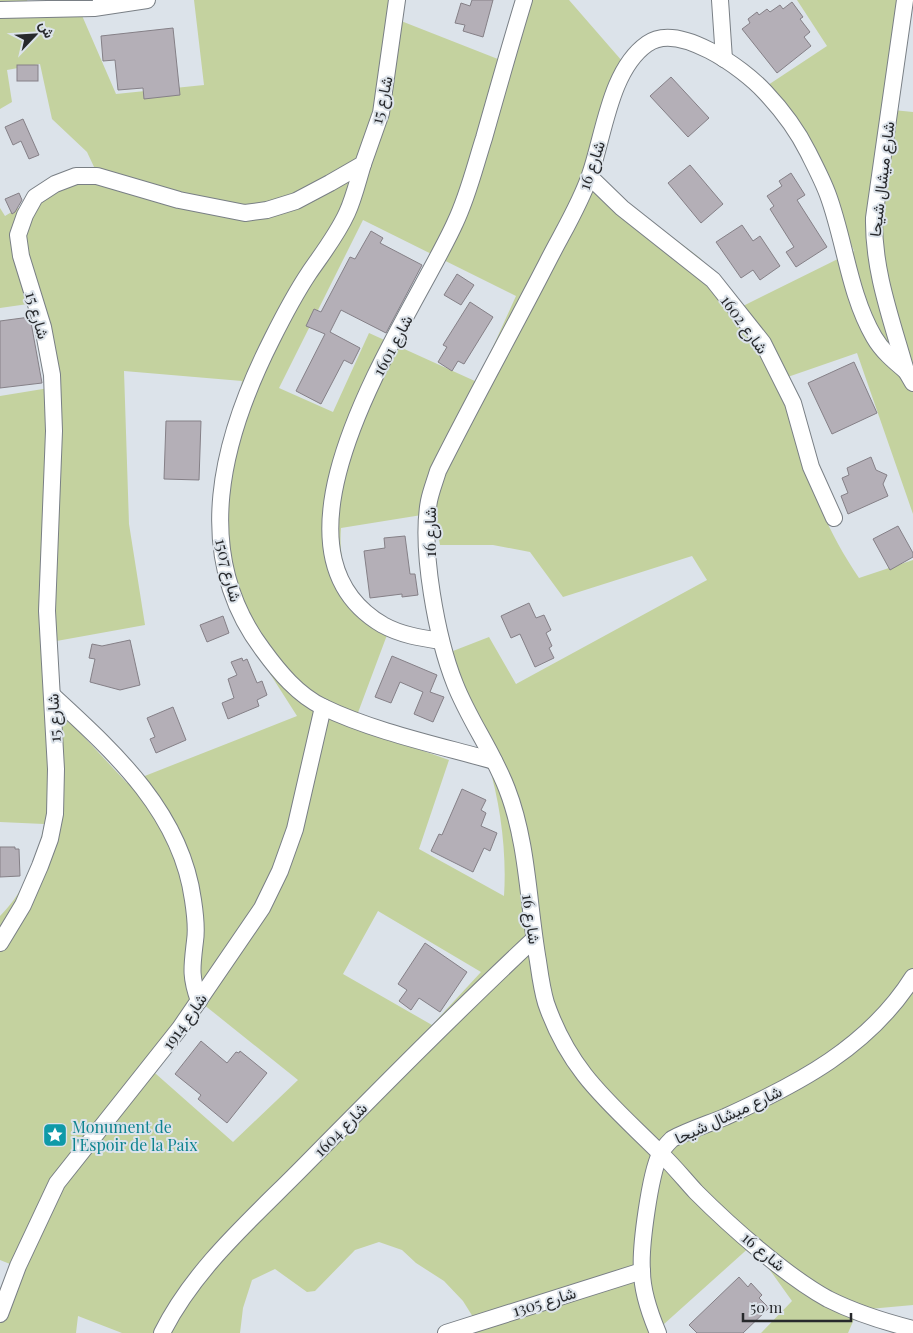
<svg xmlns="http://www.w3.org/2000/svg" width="913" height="1333" font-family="'Playfair Display',Vazirmatn,serif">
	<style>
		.green { fill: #c4d29f; fill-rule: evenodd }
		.building { fill: #b4afb7; stroke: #858087 }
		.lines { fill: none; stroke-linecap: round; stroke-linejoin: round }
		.minor-casing { stroke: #797f85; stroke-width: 18 }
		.minor { stroke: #fff; stroke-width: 16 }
		.labels { text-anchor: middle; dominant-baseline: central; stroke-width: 4; stroke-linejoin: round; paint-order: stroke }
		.street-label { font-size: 16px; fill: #27292c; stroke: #dce3ea }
		.culture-label { font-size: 16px; fill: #0d838f; stroke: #dce3ea; text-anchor: start }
	</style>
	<rect width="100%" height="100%" fill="#dce3ea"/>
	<path class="green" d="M0 0H27L29 4H77L116 94 204 85 194 0H398L396 19 508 63 524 0H569L629 69 584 170 700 258 739 308 854 251 813 161 756 93 827 46 797 0H898L883 109 913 112V514L857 353 779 380C799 452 816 515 859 578L913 560V1305L858 1310 848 1333H761L792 1301 752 1245 654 1333H450L478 1325 463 1301 444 1281 416 1263 402 1250 379 1242 355 1250 315 1291 307 1292 275 1269 252 1280 243 1308 240 1333H122L78 1316 76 1333H0V1291L10 1264 0 1260V916C25 891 38 859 44 824L0 822V396L49 388 35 303 0 308V208L5 216 33 199 95 169 87 152 52 119 40 64 7 70 12 102 0 109ZM363 220 516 296 477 382 369 333 333 412 279 388ZM124 371 242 381 222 487 235 610 253 647 297 716 127 783 57 708 51 642 145 625 129 524ZM434 513 440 545H493L530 552 563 597 692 556 707 580 516 684 489 637 453 651C461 687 475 721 486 756 500 799 507 851 504 896L419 849 449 760 353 726 387 635C359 596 337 579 341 528ZM378 911 481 972 432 1025 343 974ZM193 996 298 1080 233 1142 147 1066Z"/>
	<g class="building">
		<polygon points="472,0 493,0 483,37 463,31 465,25 455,23 461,3 470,6"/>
		<polygon points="792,2 803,17 800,19 810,32 804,37 811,46 777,73 742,29 750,23 748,19 757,12 759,15 767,9 770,12 780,5 783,9"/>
		<polygon points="173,28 180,95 144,99 143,88 118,90 115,60 103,61 101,36"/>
		<rect x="17" y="65" width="21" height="16"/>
		<polygon points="671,77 709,118 688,137 650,96"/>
		<polygon points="23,119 39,155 29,159 21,141 13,145 5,127"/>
		<polygon points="690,165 723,204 701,223 668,183"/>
		<polygon points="791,173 805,195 797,200 827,247 796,267 786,252 794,247 770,209 774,206 767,196 782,186 779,181"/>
		<polygon points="19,193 22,200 15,212 12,214 5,199"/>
		<polygon points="742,225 753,241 760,236 780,266 760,280 753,270 741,278 716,242"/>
		<polygon points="371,231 383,238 380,243 422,265 386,333 341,310 330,332 360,348 352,364 344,360 321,404 296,391 325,334 306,326 314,309 321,312 350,257 355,259"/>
		<polygon points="457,274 474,285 461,305 444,295"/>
		<polygon points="470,302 493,317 464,364 458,361 452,371 438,362 447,347 443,345"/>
		<polygon points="30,317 42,383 0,388 0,321"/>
		<polygon points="854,362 877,413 832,434 808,383"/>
		<polygon points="166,421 201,421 199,480 164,479"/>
		<polygon points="871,457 876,470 887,475 883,484 888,496 848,514 841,496 848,493 842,478 849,475 847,468"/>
		<polygon points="898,526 913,553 913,557 890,570 873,539"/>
		<polygon points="405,536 410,574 415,574 418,595 402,597 402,594 370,598 364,551 385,548 384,538"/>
		<polygon points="529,603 536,618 544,615 551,630 546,633 552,646 549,648 554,658 535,667 520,634 511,638 501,616"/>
		<polygon points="223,616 229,633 207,642 200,625"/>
		<polygon points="130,640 140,685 120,690 90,682 95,659 89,658 92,644 102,646"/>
		<polygon points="392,656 437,675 430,692 444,697 433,722 414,714 423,692 400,682 391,703 375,697"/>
		<polygon points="242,658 243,661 247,659 257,683 262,681 267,695 257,700 259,706 228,719 222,703 234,698 228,679 237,675 231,662"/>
		<polygon points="173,707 186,740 156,753 150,739 155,737 147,718"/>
		<polygon points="462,789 486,800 481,810 486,813 481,826 497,833 490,851 484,848 473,872 431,851 439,834 442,835"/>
		<polygon points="0,847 15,847 15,849 19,849 20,876 0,877"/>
		<polygon points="425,943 467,972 440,1012 419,998 411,1010 399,1001 407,990 398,984"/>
		<polygon points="201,1041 227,1063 236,1052 239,1053 240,1051 267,1073 227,1123 198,1099 201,1095 175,1074"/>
		<polygon points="739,1277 748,1287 751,1283 762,1295 759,1298 769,1308 743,1333 697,1333 689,1325"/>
	</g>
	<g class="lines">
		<defs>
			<g id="minor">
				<polyline points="720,0 724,59"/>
				<path d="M905 0 874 218C873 271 892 321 906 371L913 383"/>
				<polyline points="0,10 94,8 147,0"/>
				<path d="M363 164C358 180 354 198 347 213 337 235 322 254 309 273 295 294 283 317 272 339 222 438 190 553 263 650 279 672 298 695 323 707 372 731 441 746 494 761"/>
				<polyline points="590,177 622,208 713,280 763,343 793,403 811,467 834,518"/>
				<path d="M906 371C894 361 882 351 874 337 849 294 845 241 828 195 823 181 815 166 808 152 797 130 782 110 765 92 743 68 678 21 647 44 610 70 604 135 590 175 580 205 561 235 547 263 511 333 473 401 438 471 435 481 431 491 429 501 420 549 437 639 455 684 469 720 493 752 507 789 528 843 528 904 538 961 540 975 542 990 546 1003 570 1073 610 1103 660 1153 673 1165 684 1179 696 1192 730 1226 786 1276 828 1299 854 1312 885 1322 913 1329"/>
				<path d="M441 641C421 638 401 635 383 625 247 545 412 318 455 223 468 196 475 166 484 138 497 92 510 46 524 0"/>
				<path d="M52 695C114 752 181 812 193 900 195 913 197 928 195 941 192 967 190 976 199 1001"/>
				<polyline points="0,943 23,905 40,866 50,839 55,814 56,769 47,611 54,431 52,375 43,327 21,256 18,235 25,215 35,197 55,184 76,176 97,176 179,200 245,213 267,210 296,201 330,183 363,164 381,113 397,0"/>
				<polyline points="0,1314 18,1266 57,1183 180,1028 262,908 280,871 295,829 323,707"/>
				<path d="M162 1333C195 1267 253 1218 304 1166 380 1089 455 1013 534 939"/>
				<polyline points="446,1333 642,1271"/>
				<path d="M658 1333C650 1314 642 1292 642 1271 640 1247 650 1175 660 1154 663 1148 668 1143 672 1139 689 1130 708 1124 725 1117 798 1084 869 1047 913 977"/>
			</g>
		</defs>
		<use href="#minor" class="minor-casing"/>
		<use href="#minor" class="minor"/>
	</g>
	<defs>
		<symbol id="sight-square" viewBox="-11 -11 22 22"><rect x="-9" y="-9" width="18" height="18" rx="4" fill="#0f9aa8" stroke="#dce3ea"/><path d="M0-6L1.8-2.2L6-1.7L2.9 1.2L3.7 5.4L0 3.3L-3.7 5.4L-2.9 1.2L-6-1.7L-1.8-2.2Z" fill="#fff"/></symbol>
	</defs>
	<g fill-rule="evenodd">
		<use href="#sight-square" x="41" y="1121" width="28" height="28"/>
	</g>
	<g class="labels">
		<g class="street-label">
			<text transform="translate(381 100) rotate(-77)">شارع 15</text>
			<text transform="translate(591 165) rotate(-71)">شارع 16</text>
			<text transform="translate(881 179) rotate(-83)">شارع ميشال شيحا</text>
			<text transform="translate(38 315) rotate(74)">شارع 15</text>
			<text transform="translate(745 324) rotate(54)">شارع 1602</text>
			<text transform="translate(392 345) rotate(-62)">شارع 1601</text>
			<text transform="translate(429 532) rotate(-90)">شارع 16</text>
			<text transform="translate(229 570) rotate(76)">شارع 1507</text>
			<text transform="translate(53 718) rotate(-93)">شارع 15</text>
			<text transform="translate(532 919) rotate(82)">شارع 16</text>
			<text transform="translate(184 1021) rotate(-55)">شارع 1914</text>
			<text transform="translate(728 1114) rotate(-25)">شارع ميشال شيحا</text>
			<text transform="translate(340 1129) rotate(-46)">شارع 1604</text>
			<text transform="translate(764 1251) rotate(40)">شارع 16</text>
			<text transform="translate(544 1301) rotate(-17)">شارع 1305</text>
		</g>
		<g class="culture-label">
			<text x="72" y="1126">Monument de<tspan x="72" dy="18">l'Espoir de la Paix</tspan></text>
		</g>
	</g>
	<g transform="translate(35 35) rotate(65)" stroke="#dce3ea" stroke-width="4" paint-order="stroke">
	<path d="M0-4L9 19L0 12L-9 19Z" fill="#27292c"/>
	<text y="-8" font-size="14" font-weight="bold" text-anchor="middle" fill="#27292c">ش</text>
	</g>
	<path d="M743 1313v8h108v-8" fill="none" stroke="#27292c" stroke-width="2.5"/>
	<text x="750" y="1313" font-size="15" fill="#27292c" stroke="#dce3ea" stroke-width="4" paint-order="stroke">50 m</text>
</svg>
